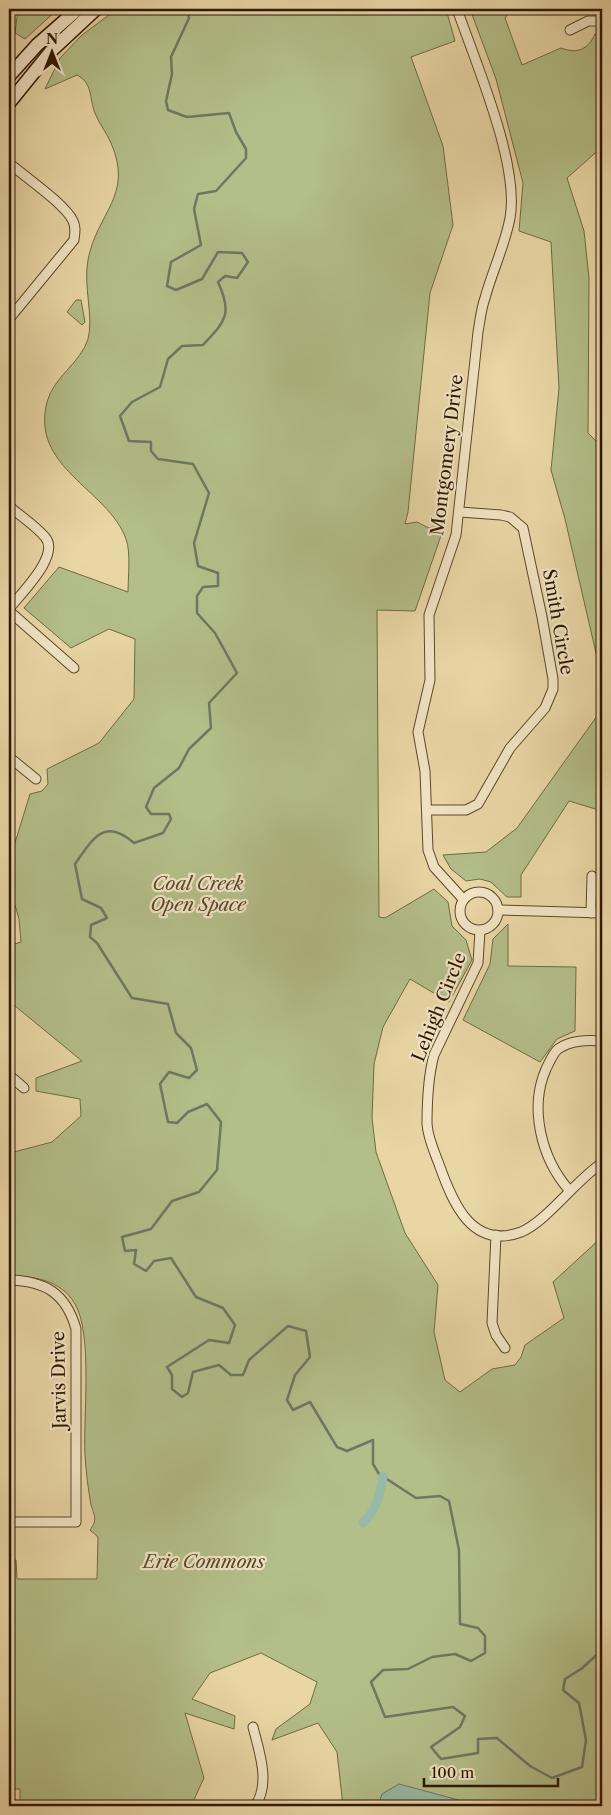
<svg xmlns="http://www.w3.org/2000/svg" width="611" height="1815" font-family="'Libre Caslon Text',serif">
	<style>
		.green { fill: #b3be89; stroke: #706a44 }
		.water { fill: #97b9a7; stroke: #6d7864 }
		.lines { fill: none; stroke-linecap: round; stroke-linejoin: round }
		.stream { stroke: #6d7864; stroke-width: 2.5 }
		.canal { stroke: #97b9a7; stroke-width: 9 }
		.street-casing { stroke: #5c4729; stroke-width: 11 }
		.secondary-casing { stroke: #2d1700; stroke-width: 15 }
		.street { stroke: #f1e4c4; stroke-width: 9 }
		.secondary { stroke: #f1e4c4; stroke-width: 12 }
		.labels { text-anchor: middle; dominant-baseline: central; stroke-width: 4.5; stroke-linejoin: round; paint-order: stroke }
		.street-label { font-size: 18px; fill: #2d1700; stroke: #f1e4c4 }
		.park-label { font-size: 18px; font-style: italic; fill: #554929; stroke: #f1e4c4 }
	</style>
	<rect width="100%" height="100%" fill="#e9d6a5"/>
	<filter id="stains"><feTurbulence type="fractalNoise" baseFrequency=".004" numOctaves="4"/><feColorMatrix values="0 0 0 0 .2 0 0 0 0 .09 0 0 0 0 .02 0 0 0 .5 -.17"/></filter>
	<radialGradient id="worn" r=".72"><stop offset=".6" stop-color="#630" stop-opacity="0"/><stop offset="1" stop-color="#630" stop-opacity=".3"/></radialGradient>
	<g class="green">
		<polygon points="18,9 58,9 25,39 15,33"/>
		<path d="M117 9H446L455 41 411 57 443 146 453 225 430 293 408 512 405 524 417 522 429 528 445 524 415 611 377 610 379 917 385 918 434 889 448 902 452 926 466 940 472 960 449 1002 410 979 383 1027 374 1064 372 1118 376 1152 405 1233 438 1285 434 1332 445 1380 460 1392 492 1369 515 1365 521 1357 525 1345 564 1318 553 1282 602 1237V1806H343L337 1752 318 1723 272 1740 276 1729 310 1704 317 1682 261 1653 210 1673 192 1699 235 1716 234 1729 185 1713 204 1778 191 1806H20V1789H9V1741L12 1737 13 1723 9 1721V1560H16L17 1579H97L98 1537 90 1530C91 1529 94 1524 94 1523 96 1517 93 1511 91 1505 88 1489 86 1471 85 1455 83 1418 93 1334 75 1304 61 1280 34 1276 9 1276V1148L14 1152 52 1142 81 1116 80 1099 36 1091V1078L82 1061 9 1001V946L21 942 19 919 9 884V851L14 846 30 794 42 791 48 784 47 769 99 743 134 699 135 639 109 629 71 648 24 608 59 567 128 592C128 578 131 552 126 539 108 489 30 468 47 402 54 376 80 364 88 339 94 317 83 286 88 260 97 212 134 196 111 143 107 133 99 124 95 113 89 98 93 83 77 75L45 89 60 58 82 35Z"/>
		<path d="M470 9H512L505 18 522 65 561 48C577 54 588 50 595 34L602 33V147L567 178 584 231 589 278 588 433 602 447V679L565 519 551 470 559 388 551 242 519 231 523 183 496 79Z"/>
		<polygon points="76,300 81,300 85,322 82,325 67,312"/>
		<polygon points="602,709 602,811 569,801 521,875 521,897 507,897 491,882 480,879 466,881 451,869 443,855 486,852 517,828"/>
		<polygon points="508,924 508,966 576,967 575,1031 557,1039 540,1062 463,1020 490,964 493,939"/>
	</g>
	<polygon class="water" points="399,1784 477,1805 517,1802 587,1806 378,1806 382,1794"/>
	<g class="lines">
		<g class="stream">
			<path d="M187 9 189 18 171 57 172 74 166 101 168 110 187 117 229 113 236 132 246 149V158L216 191 198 194 194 209 201 245 171 262 167 286 176 290 202 279 218 252 242 253 248 262 237 278 225 276 218 282C233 315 225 321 203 345L182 346 168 359 160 387 132 402 120 416 129 441 151 442V451L158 459 193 464 209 493 194 543 198 566 218 573V586L203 587 197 596V613L215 633 237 673 209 703 211 728 189 749 179 768 154 788 146 807 151 814H169L171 819 163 833 134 843C104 816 92 840 75 864L82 899 101 908 107 918 91 925 90 937 97 943 132 998 168 1004 176 1033 191 1048 197 1070 189 1078 169 1072 160 1084 168 1122 177 1123 188 1112 207 1104 221 1122 217 1170 199 1192 172 1201 151 1229 122 1237 125 1251 136 1250 134 1264 146 1271 154 1261 171 1258 196 1297 223 1308 235 1325 229 1343 209 1340 167 1367 172 1375V1389L182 1397 188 1393 193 1372 219 1365 231 1375H243L249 1360 288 1326 306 1331 310 1357 295 1375 287 1400 293 1410 310 1402 337 1447 347 1451 373 1440V1464L379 1474 416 1498 440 1496 449 1501 459 1550 460 1624 478 1628 485 1636V1653L471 1661 455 1654 432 1657 408 1669 383 1670 371 1682 385 1717 453 1707 465 1716 460 1727 431 1747 441 1759 478 1753V1739L497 1738 530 1766 552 1778 582 1767 586 1740 579 1703 563 1690 565 1679 581 1669 599 1653 602 1655"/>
			<polyline points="602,1700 598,1712 602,1716"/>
		</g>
		<path class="canal" d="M363 1523C377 1509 380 1495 383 1476"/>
		<defs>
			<g id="street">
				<path d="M457 9C475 61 520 165 510 218 505 245 492 272 485 298 481 309 480 321 478 332L456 535 429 615 430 680 418 732 425 771 428 850 434 867 463 899"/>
				<polyline points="570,30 588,21 602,21"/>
				<path d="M9 163C24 176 65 204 73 221 76 227 75 232 74 240L9 319"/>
				<path d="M9 506C20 516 35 525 45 537 61 555 21 593 9 609"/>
				<polyline points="9,611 74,668"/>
				<polyline points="9,757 36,779"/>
				<polyline points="427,810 466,810 478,804 510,748 545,708 553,689 553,679 542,617 523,528 510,517 501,515 460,512"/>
				<circle cx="479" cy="911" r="19"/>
				<polyline points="498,910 602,913"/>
				<polyline points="591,913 592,876"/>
				<path d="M480 931 478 963 434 1055C428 1077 427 1101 427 1124 428 1139 435 1153 440 1167 453 1203 472 1250 521 1232 546 1222 576 1180 602 1163"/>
				<polyline points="9,1075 24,1088"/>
				<path d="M569 1190C541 1158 529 1108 546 1069 549 1063 553 1053 558 1049 571 1040 587 1040 602 1041"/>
				<polyline points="496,1235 492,1323 496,1335 505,1348"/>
				<path d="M9 1280C45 1281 66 1293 76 1329V1522H9"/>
				<path d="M253 1727C259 1751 271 1784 255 1806"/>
			</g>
			<g id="secondary">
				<polyline points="9,76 37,45 78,9"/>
				<polyline points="9,103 52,50 96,9"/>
			</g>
		</defs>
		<use href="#street" class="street-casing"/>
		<use href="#secondary" class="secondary-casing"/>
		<use href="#street" class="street"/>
		<use href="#secondary" class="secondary"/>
	</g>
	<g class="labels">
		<g class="street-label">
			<text transform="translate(447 455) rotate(-83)">Montgomery Drive</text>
			<text transform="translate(558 622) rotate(80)">Smith Circle</text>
			<text transform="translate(439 1007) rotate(-68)">Lehigh Circle</text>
			<text transform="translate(59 1380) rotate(-91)">Jarvis Drive</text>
		</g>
		<g class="park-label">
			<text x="198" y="884">Coal Creek<tspan x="198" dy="21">Open Space</tspan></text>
			<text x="204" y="1562">Erie Commons</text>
		</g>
	</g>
	<rect width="611" height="1815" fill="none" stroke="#e9d6a5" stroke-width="30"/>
	<rect x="10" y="10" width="591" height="1795" fill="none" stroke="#2d1700" stroke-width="2.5"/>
	<rect x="15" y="15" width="581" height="1785" fill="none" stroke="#2d1700"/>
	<g transform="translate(52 52)" stroke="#f1e4c4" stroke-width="4" paint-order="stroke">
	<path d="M0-4L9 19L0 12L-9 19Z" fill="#2d1700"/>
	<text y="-8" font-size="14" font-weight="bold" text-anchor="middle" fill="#2d1700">N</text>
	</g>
	<path d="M424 1778v8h134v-8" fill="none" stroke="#2d1700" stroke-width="2.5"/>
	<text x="431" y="1778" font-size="15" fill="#2d1700" stroke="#f1e4c4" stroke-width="4" paint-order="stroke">100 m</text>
	<rect width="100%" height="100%" filter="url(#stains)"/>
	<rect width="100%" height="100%" fill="url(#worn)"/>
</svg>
